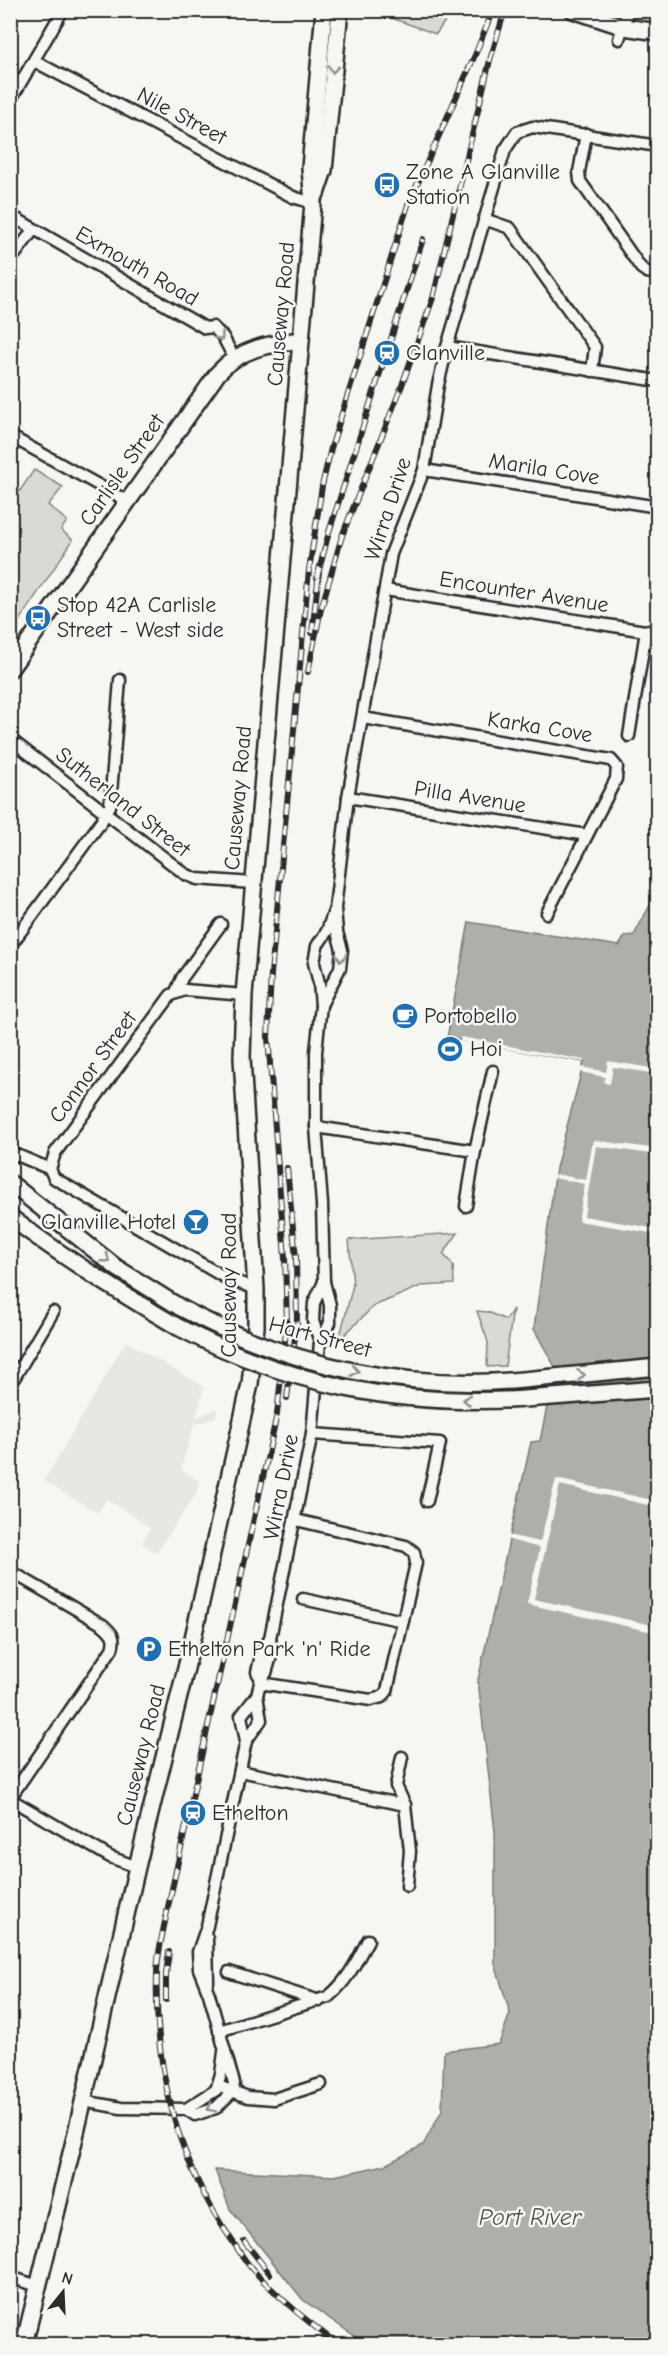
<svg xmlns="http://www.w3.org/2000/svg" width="668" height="2355" font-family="'Comic Neue',sans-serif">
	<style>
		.built { fill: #e7e7e3 }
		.green { fill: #d9d9d5; stroke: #828280; stroke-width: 1.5 }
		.water { fill: #aeaeab; stroke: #7a7a78; stroke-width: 1.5 }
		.pier { fill: #f6f6f2 }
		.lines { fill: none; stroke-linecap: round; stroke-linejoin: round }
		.street-casing { stroke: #2b2b2b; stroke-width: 15 }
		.secondary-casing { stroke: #2b2b2b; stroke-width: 20 }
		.street { stroke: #f6f6f2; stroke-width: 10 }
		.secondary { stroke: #f6f6f2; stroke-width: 15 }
		.rail-casing { stroke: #2b2b2b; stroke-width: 6 }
		.rail { stroke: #f6f6f2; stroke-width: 4; stroke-dasharray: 11; stroke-linecap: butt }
		.secondary-bridge-casing { stroke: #2b2b2b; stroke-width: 20; stroke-linecap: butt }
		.secondary-bridge { stroke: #f6f6f2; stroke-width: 15 }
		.oneway { stroke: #90908e }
		.labels { text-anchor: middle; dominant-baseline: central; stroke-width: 5; stroke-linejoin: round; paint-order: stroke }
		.street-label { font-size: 22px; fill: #2b2b2b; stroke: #f6f6f2 }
		.poi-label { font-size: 22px; fill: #2b2b2b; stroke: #f6f6f2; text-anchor: start }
		.water-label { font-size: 24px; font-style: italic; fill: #525251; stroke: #f6f6f2 }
	</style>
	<rect width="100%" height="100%" fill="#f6f6f2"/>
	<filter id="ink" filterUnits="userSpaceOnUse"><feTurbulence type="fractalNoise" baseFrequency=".0167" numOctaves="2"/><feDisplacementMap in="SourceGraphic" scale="12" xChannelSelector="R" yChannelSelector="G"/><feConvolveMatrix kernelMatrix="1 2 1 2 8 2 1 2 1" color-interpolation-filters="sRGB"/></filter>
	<g filter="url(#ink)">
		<polygon class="built" points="126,1341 204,1387 196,1417 217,1409 216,1417 194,1425 181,1469 199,1481 196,1494 156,1553 142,1543 150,1528 132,1515 106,1499 98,1513 44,1481"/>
		<g class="green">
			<polygon points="381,11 451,10 452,11 436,34 383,15"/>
			<polygon points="34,470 63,487 48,505 67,521 61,530 73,540 11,633 11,504"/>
			<polygon points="458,1233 443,1254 453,1265 454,1284 421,1286 374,1306 339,1340 353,1285 349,1240"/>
			<polygon points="513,1309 505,1366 487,1367 488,1342 477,1311 488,1312 506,1320"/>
		</g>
		<polygon class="water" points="657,892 657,2344 366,2344 303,2300 230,2209 215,2170 334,2176 385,2165 423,2145 442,2110 444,2051 499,2044 510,2013 495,1964 495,1832 478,1680 531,1442 540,1441 555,1367 534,1329 556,1168 584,1062 447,1038 469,922 619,946 625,936 634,935"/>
		<g class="pier">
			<polygon points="461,1037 584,1060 584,1062 460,1041"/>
			<polygon points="608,1061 657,1069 657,1074 613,1067 610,1084 604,1083 605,1077 580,1072 582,1067 606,1072"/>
			<polygon points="593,1140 657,1149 657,1155 596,1146 584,1216 657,1229 657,1234 578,1221 585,1184 554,1178 555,1174 586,1180"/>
			<polygon points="556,1479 657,1501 657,1507 560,1485 534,1599 657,1626 657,1633 527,1604 540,1548 506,1539 507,1535 540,1542"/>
		</g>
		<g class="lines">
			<defs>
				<g id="street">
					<polyline points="619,39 628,10"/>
					<polyline points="34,61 293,197 313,203"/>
					<polyline points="10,101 63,10"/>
					<polyline points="586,134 579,172 580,181 641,268 647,272 658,274"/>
					<polyline points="10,215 200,325 205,328 213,327 223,337 234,358"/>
					<polyline points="484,219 510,228 595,347 592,371"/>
					<polyline points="10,261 34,229"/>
					<polyline points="447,347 658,381"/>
					<polyline points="10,436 127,501"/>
					<polyline points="424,470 658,507"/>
					<polyline points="385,590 658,633"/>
					<polyline points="363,718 611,760 617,767 616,779 547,913"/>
					<polyline points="629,736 646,631"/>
					<polyline points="10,739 185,874 197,879 253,883"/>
					<polyline points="348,797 587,835"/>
					<polyline points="10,946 101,822 110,806 120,680"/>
					<polyline points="176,992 182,978 221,924"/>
					<polyline points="321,1005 340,968 342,950 337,932 335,908 348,797 391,554 424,470 438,385 447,347 505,150 517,132 533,127 658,146"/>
					<polyline points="316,1127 475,1151"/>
					<polyline points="10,1152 50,1169 54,1178 224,1277 256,1289"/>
					<polyline points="50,1169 55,1153 171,995 185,990 244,995"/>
					<polyline points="466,1206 475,1151 493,1071"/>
					<polyline points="320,1342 330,1323 330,1305 324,1282 322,1204 316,1127 316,1052 321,1005 319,983 314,963 317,946 327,931 334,911"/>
					<polyline points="10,1385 53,1312"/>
					<polyline points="312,1434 440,1443 427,1501"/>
					<path d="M10 1571 103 1625C112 1633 116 1637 112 1649L10 1798"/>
					<polyline points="303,1599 403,1621"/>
					<polyline points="261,1679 257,1672 262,1651 270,1638"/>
					<polyline points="260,1683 371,1700 382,1697 387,1691 416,1563 414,1552 406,1546 296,1520"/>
					<polyline points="246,1741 261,1720 257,1695"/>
					<polyline points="402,1757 396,1786 405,1805"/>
					<polyline points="240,1771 405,1805 410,1851 407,1886"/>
					<polyline points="10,1799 110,1857 137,1867"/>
					<polyline points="207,1938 208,1982"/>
					<polyline points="229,1972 319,2001"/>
					<path d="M219 2031 328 1997C347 1982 357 1961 368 1940"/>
					<polyline points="218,2086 248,2097 274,2099 321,2084"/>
					<polyline points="83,2101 121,2108 186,2109 195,2115 216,2108 233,2091 234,2083 209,1994 199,1969 198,1952 207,1926 246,1741 241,1716 257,1695 261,1679 266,1673 272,1653 270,1638 312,1434 320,1342 313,1321 314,1303 324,1282"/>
					<polyline points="186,2109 216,2090 221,2074 224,2052"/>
					<polyline points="10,2277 38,2286"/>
				</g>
				<g id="secondary">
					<polyline points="573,10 624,27 658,32"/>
					<polyline points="316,194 324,170 340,10"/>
					<path d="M10 669 218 373C241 348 269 344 301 340"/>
					<polyline points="10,1183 117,1268 181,1308"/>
					<path d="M10 1217C64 1258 120 1293 178 1327"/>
					<polyline points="523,1380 658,1367"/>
					<polyline points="525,1399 658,1389"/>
					<polyline points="24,2344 75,2137 137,1867 189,1656 250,1384 256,1327 256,1289 242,1058 244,995 313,203 310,168 324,10"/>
				</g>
			</defs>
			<use href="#street" class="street-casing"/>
			<use href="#secondary" class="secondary-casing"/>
			<use href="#street" class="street"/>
			<use href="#secondary" class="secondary"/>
			<defs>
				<g id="rail">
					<polyline points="317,578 329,532 423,239"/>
					<polyline points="312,633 319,572"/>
					<polyline points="308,672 321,609 342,536 401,388 433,298 490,60 505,10"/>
					<polyline points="287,1168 296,1258 297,1322 287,1398"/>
					<polyline points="166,2000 166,1974 169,1952"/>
					<polyline points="244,2241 270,2274"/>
					<path d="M338 2344C307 2322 278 2297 252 2269 244 2260 238 2249 231 2239 177 2161 154 2069 157 1975 157 1952 164 1929 168 1907L277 1414 287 1322 285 1258 268 1037 271 974 309 570 322 486 331 448 408 205 475 55 493 10"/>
				</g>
			</defs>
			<use href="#rail" class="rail-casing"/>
			<use href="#rail" class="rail"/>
			<defs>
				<g id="secondary-bridge">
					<path d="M181 1308C289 1366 401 1391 523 1380"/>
					<path d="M178 1327C290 1386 400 1407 525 1399"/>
				</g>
			</defs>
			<use href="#secondary-bridge" class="secondary-bridge-casing"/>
			<use href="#secondary-bridge" class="secondary-bridge"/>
		</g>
		<defs><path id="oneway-chevron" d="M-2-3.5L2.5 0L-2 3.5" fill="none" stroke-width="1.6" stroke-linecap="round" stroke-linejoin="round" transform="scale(1.5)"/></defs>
		<g class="oneway">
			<use href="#oneway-chevron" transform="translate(333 69) rotate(96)"/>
			<use href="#oneway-chevron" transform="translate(220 337) rotate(55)"/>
			<use href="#oneway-chevron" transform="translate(341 958) rotate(94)"/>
			<use href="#oneway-chevron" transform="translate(106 1259) rotate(38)"/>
			<use href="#oneway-chevron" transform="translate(355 1371) rotate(10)"/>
			<use href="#oneway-chevron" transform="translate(581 1375) rotate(-6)"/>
			<use href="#oneway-chevron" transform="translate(467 1400) rotate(-177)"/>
			<use href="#oneway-chevron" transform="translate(211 2108) rotate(153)"/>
		</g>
	</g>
	<defs>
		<symbol id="bus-disc" viewBox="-11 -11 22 22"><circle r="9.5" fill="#1f6fb2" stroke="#f6f6f2"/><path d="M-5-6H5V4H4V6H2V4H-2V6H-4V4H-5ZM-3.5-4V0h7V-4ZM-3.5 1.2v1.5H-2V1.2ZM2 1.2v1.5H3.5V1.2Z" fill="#fff"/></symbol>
		<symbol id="station-disc" viewBox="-11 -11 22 22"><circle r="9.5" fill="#1f6fb2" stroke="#f6f6f2"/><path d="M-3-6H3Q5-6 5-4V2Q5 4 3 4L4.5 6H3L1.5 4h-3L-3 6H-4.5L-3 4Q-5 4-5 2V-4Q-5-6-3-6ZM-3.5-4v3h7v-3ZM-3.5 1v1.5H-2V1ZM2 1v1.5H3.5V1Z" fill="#fff"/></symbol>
		<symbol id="cafe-disc" viewBox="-11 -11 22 22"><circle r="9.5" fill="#1f6fb2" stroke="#f6f6f2"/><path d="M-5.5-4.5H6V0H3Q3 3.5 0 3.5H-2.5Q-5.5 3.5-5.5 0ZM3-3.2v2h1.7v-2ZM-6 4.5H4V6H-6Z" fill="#fff"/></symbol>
		<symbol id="stadium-disc" viewBox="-11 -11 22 22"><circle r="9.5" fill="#1f6fb2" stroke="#f6f6f2"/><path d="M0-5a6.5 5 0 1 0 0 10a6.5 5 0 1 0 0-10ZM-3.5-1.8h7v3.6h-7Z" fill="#fff"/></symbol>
		<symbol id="bar-disc" viewBox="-11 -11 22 22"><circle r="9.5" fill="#1f6fb2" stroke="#f6f6f2"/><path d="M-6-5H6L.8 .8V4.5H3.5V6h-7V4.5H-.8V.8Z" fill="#fff"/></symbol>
		<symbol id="parking-disc" viewBox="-11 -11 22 22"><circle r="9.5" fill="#1f6fb2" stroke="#f6f6f2"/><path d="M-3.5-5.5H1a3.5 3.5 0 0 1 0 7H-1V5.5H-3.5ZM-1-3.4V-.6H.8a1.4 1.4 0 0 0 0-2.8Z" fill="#fff"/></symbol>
	</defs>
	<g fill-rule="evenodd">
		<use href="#bus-disc" x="372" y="170" width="30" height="30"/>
		<use href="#station-disc" x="372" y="338" width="30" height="30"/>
		<use href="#bus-disc" x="23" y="603" width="30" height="30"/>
		<use href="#cafe-disc" x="390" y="1001" width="30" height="30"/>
		<use href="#stadium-disc" x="435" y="1034" width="30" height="30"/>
		<use href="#bar-disc" x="181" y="1207" width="30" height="30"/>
		<use href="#parking-disc" x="134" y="1634" width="30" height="30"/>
		<use href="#station-disc" x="178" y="1798" width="30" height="30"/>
	</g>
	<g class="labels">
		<g class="street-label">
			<text transform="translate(182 116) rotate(28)">Nile Street</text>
			<text transform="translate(137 266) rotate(30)">Exmouth Road</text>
			<text transform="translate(281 314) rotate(-85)">Causeway Road</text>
			<text transform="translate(544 469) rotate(9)">Marila Cove</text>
			<text transform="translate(122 470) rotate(-55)">Carlisle Street</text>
			<text transform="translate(388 509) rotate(-72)">Wirra Drive</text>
			<text transform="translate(524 592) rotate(9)">Encounter Avenue</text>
			<text transform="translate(540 727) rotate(9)">Karka Cove</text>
			<text transform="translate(470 797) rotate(9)">Pilla Avenue</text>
			<text transform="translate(238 798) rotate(-85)">Causeway Road</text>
			<text transform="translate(123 802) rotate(38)">Sutherland Street</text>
			<text transform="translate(93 1067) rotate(-54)">Connor Street</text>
			<text transform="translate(229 1285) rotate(-90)">Causeway Road</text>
			<text transform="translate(320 1337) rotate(15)">Hart Street</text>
			<text transform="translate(281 1487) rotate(-79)">Wirra Drive</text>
			<text transform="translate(141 1755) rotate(-76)">Causeway Road</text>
		</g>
		<g class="poi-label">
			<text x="406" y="172">Zone A Glanville<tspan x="406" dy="25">Station</tspan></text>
			<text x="406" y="353">Glanville</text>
			<text x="57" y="605">Stop 42A Carlisle<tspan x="57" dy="25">Street - West side</tspan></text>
			<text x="424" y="1016">Portobello</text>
			<text x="470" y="1049">Hoi</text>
			<text x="176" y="1222" text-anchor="end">Glanville Hotel</text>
			<text x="168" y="1649">Ethelton Park 'n' Ride</text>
			<text x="212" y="1813">Ethelton</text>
		</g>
		<g class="water-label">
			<text x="530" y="2217">Port River</text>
		</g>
	</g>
	<rect width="668" height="2355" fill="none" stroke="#f6f6f2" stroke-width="36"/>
	<rect x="18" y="18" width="632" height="2319" fill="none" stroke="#2b2b2b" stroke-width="2" filter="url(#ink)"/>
	<g transform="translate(63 2292) rotate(18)" stroke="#f6f6f2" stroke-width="4.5" paint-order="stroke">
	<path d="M0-4.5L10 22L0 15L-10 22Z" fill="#2b2b2b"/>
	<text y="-9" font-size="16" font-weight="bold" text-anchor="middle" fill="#2b2b2b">N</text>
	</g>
</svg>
